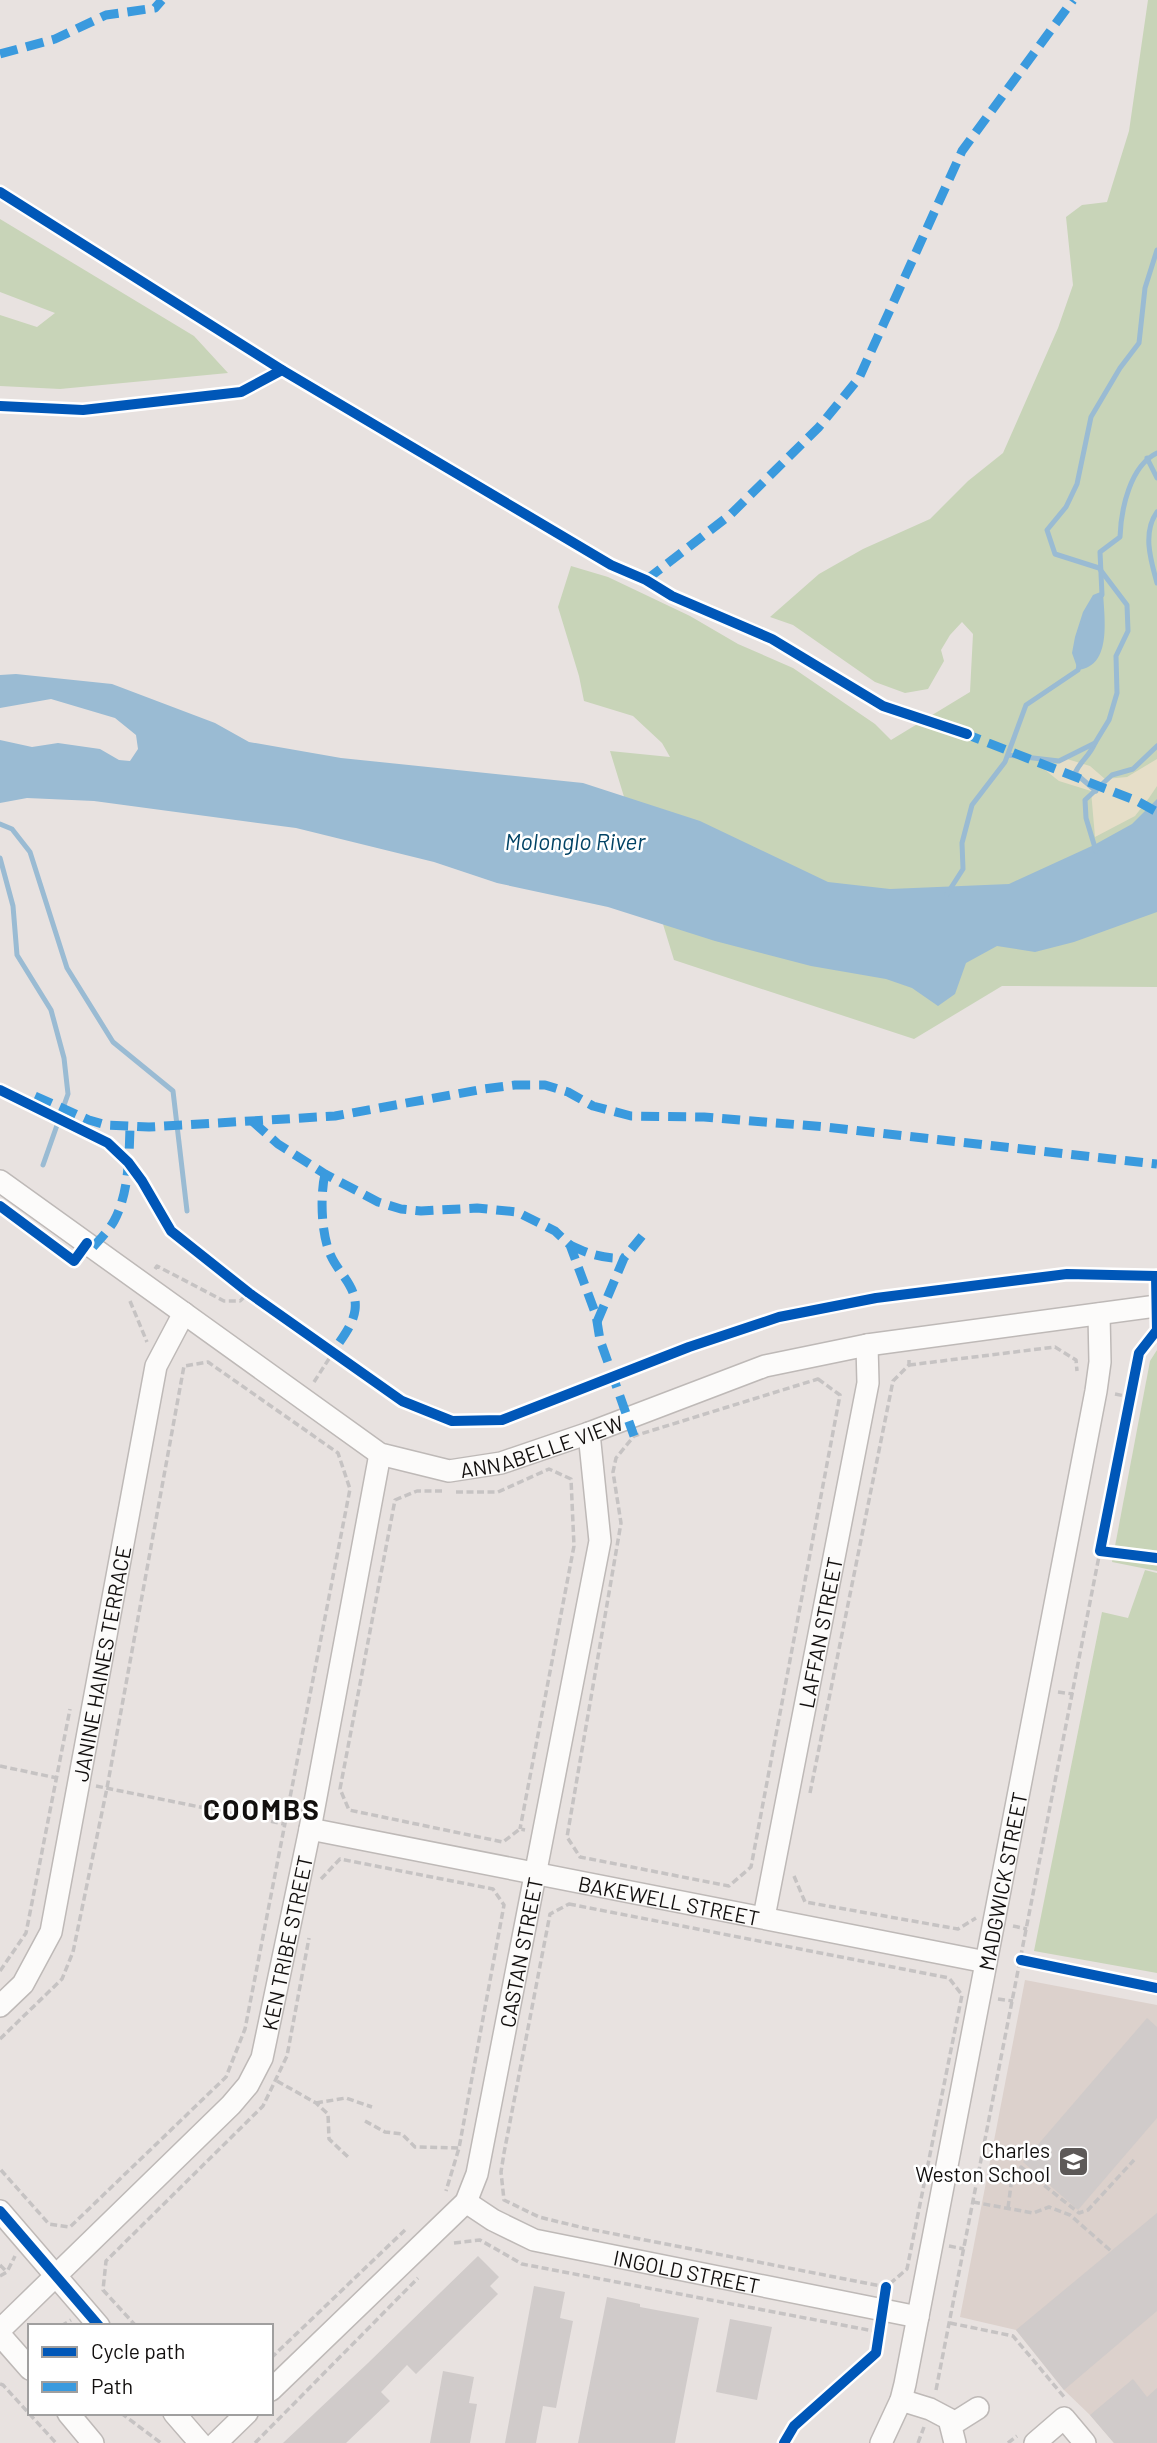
<svg xmlns="http://www.w3.org/2000/svg" width="1157" height="2443" font-family="Barlow,sans-serif">
	<style>
		.built { fill: #dcd1cc }
		.green { fill: #c8d4b8 }
		.sand { fill: #e6dec8 }
		.water { fill: #9abbd3 }
		.lines { fill: none; stroke-linecap: round; stroke-linejoin: round }
		.stream { stroke: #9abbd3; stroke-width: 5 }
		.building { fill: #d0cbca }
		.minor-casing { stroke: #beb9b7; stroke-width: 24 }
		.path { stroke: #c6c3c3; stroke-width: 3.5; stroke-dasharray: 7 3.5; stroke-linecap: butt }
		.minor { stroke: #fcfbfa; stroke-width: 21 }
		.quiet { stroke: #3a9ade; stroke-width: 9; stroke-dasharray: 18 9; stroke-linecap: butt }
		.cycleway-casing { stroke: #fff; stroke-width: 15 }
		.cycleway { stroke: #0057b8; stroke-width: 10 }
		.labels { text-anchor: middle; dominant-baseline: central; stroke-width: 5; stroke-linejoin: round; paint-order: stroke }
		.street-label { font-size: 21px; fill: #120f0e; stroke: #fff }
		.poi-label { font-size: 21px; fill: #120f0e; stroke: #fff; text-anchor: end }
		.water-label { font-size: 23px; font-style: italic; fill: #024365; stroke: #fff }
		.district-label { font-size: 28px; font-weight: bold; letter-spacing: 2px; fill: #120f0e; stroke: #fff }
	</style>
	<rect width="100%" height="100%" fill="#e8e2e0"/>
	<polygon class="built" points="1025,1980 1157,2005 1157,2443 1114,2443 1090,2415 1064,2390 1016,2330 960,2317"/>
	<g class="green">
		<polygon points="1148,0 1157,0 1157,987 1002,986 914,1039 674,960 610,751 670,757 662,743 633,716 584,701 579,676 558,607 571,566 608,577 690,616 738,644 793,668 875,724 891,740 970,692 973,634 962,622 950,635 941,650 944,661 928,689 905,693 875,682 793,625 770,617 819,574 863,549 930,519 968,481 1003,453 1058,328 1073,285 1066,217 1082,205 1107,202 1129,131"/>
		<polygon points="0,219 194,336 228,373 60,389 0,386 0,315 37,327 55,313 0,292"/>
		<polygon points="1157,1350 1157,1571 1112,1562 1150,1361"/>
		<polygon points="1145,1570 1157,1573 1157,1973 1034,1951 1102,1612 1128,1618"/>
	</g>
	<polygon class="sand" points="1067,759 1090,766 1105,779 1127,777 1157,759 1157,786 1149,798 1135,816 1095,837 1091,791 1059,781 1045,770"/>
	<g class="water">
		<path d="M1103 591C1104 617 1113 666 1078 670L1072 653 1075 637 1083 612 1093 595Z"/>
		<polygon points="16,674 112,684 215,723 249,742 341,758 583,783 700,821 828,882 890,889 1009,884 1094,845 1132,824 1157,799 1157,912 1074,942 1035,952 997,946 966,963 955,994 938,1006 912,988 886,979 811,966 715,941 608,907 497,883 434,862 296,828 94,801 27,798 0,803 0,740 32,747 58,743 100,749 119,760 130,761 138,749 136,735 115,718 51,699 0,708 0,675"/>
	</g>
	<g class="lines">
		<g class="stream">
			<polyline points="1147,458 1157,478"/>
			<path d="M1157 512C1142 533 1151 561 1157 583"/>
			<path d="M1102 595 1100 552 1120 537C1121 509 1130 466 1157 453"/>
			<path d="M1095 743C1089 757 1081 760 1075 773L1096 791"/>
			<polyline points="1008,755 1059,761 1095,743 1109,720 1117,693 1116,656 1128,631 1127,605 1099,568 1055,554 1047,530 1066,507 1077,484 1091,417 1120,368 1139,343 1145,288 1157,250"/>
			<polyline points="0,824 12,829 30,852 67,968 113,1042 173,1091 187,1211"/>
			<polyline points="1096,851 1086,818 1085,800 1112,775 1133,769 1157,746"/>
			<polyline points="0,858 13,906 17,955 51,1010 64,1058 68,1094 43,1165"/>
			<polyline points="947,894 963,869 962,843 972,805 1005,762 1026,705 1078,670 1079,665"/>
		</g>
	</g>
	<g class="building">
		<polygon points="1147,2018 1157,2027 1157,2118 1078,2210 1023,2162"/>
		<polygon points="1157,2213 1157,2311 1064,2390 1016,2330"/>
		<polygon points="478,2256 499,2277 490,2286 498,2294 416,2374 407,2365 381,2392 390,2401 346,2443 283,2443 368,2363"/>
		<polygon points="534,2286 565,2292 560,2318 573,2321 556,2408 543,2406 536,2443 505,2443"/>
		<polygon points="607,2297 640,2304 640,2307 699,2318 675,2443 578,2443"/>
		<polygon points="730,2319 772,2327 757,2400 716,2392"/>
		<polygon points="443,2371 474,2377 469,2403 477,2404 470,2443 430,2443"/>
		<polygon points="1133,2379 1147,2397 1157,2388 1157,2443 1114,2443 1090,2415"/>
	</g>
	<g class="lines">
		<defs>
			<g id="minor">
				<path id="s1" d="M0 1181 380 1454 449 1471 501 1463 589 1433 765 1366 867 1345 1157 1306"/>
				<path id="s2" d="M310 1829 986 1962"/>
				<path id="s3" d="M764 1917 868 1383 867 1345"/>
				<path id="s4" d="M0 2006 23 1984 51 1932 156 1366 184 1313"/>
				<path id="s5" d="M466 2202 493 2220 534 2240 918 2317"/>
				<polyline points="0,2211 99,2326"/>
				<path id="s6" d="M0 2330 231 2105 248 2085 262 2058 310 1829 380 1454"/>
				<polyline points="0,2335 30,2369"/>
				<path id="s7" d="M271 2390 466 2202 477 2174 600 1541 589 1433"/>
				<polyline points="901,2400 930,2409 949,2419 955,2443"/>
				<polyline points="68,2413 93,2443"/>
				<polyline points="174,2413 200,2443"/>
				<polyline points="951,2425 978,2408"/>
				<polyline points="216,2443 247,2413"/>
				<path id="s8" d="M881 2443 901 2400 905 2384 1096 1391 1100 1362 1099 1314"/>
				<polyline points="1035,2443 1064,2418 1085,2443"/>
			</g>
		</defs>
		<use href="#minor" class="minor-casing"/>
		<g class="path">
			<polyline points="155,1269 157,1266 224,1301 240,1301 249,1293"/>
			<polyline points="130,1301 147,1342"/>
			<polyline points="909,1365 1055,1347 1076,1360 1077,1371"/>
			<polygon points="818,1379 840,1395 751,1867 729,1886 580,1857 567,1837 621,1523 613,1472 616,1458 634,1436"/>
			<polyline points="314,1382 332,1354"/>
			<polyline points="1115,1394 1130,1397"/>
			<polyline points="442,1491 417,1491 395,1500 340,1789 349,1810 503,1842 520,1829 525,1830"/>
			<polyline points="456,1492 498,1492 549,1469 571,1479 574,1546 520,1829"/>
			<polyline points="1058,1692 1073,1694"/>
			<polyline points="0,1766 57,1778"/>
			<polyline points="96,1786 284,1824"/>
			<polyline points="810,1793 893,1381 909,1365 909,1357"/>
			<polyline points="794,1876 805,1902 958,1929 976,1918"/>
			<polyline points="321,1879 340,1859 493,1889 504,1905 459,2148 446,2191"/>
			<polygon points="569,1904 949,1978 962,1995 907,2269 886,2287 584,2228 539,2217 504,2200 501,2172 504,2153 550,1914"/>
			<polyline points="1013,1926 1027,1929"/>
			<polyline points="0,1971 26,1933 70,1709"/>
			<polyline points="998,1999 1013,2001"/>
			<polyline points="0,2039 62,1979 73,1952 107,1788 184,1366 208,1362 338,1453 350,1489 245,2029 226,2077 70,2227 49,2224 0,2169"/>
			<polyline points="277,2081 316,2103 328,2114 329,2139 348,2157"/>
			<polyline points="316,2103 346,2098 372,2107"/>
			<polyline points="365,2121 385,2132 402,2134 415,2147 459,2148"/>
			<polyline points="973,2202 1033,2213 1049,2207 1070,2215 1111,2251"/>
			<polyline points="1008,2208 1011,2185 1021,2167 1079,2213 1088,2210 1134,2160"/>
			<polyline points="454,2243 480,2240 522,2264 879,2332"/>
			<polyline points="949,2246 964,2249"/>
			<polyline points="0,2265 7,2272"/>
			<polyline points="0,2276 7,2272 15,2256"/>
			<polyline points="950,2323 1013,2336 1065,2398"/>
			<polyline points="61,2326 71,2320"/>
			<polyline points="136,2326 103,2290 106,2261 263,2106 287,2056 309,1938"/>
			<polyline points="271,2358 405,2230"/>
			<polyline points="0,2384 3,2385 56,2443"/>
			<polyline points="936,2390 1100,1551"/>
			<polyline points="121,2413 161,2443"/>
			<polyline points="255,2443 418,2278"/>
			<polyline points="918,2443 924,2427"/>
			<polyline points="1008,2443 1017,2436"/>
		</g>
		<use href="#minor" class="minor"/>
		<g class="quiet">
			<polyline points="0,54 55,39 106,15 155,8 162,0"/>
			<polyline points="646,580 730,515 819,427 859,378 962,151 1073,0"/>
			<polyline points="963,733 1137,801 1157,812"/>
			<polyline points="35,1096 89,1120 106,1125 149,1127 335,1116 484,1089 515,1085 545,1085 568,1092 593,1106 631,1116 704,1117 826,1127 1157,1164"/>
			<polyline points="252,1121 278,1144 325,1174 378,1202 401,1209 421,1211 477,1208 517,1212 555,1231 570,1245 596,1315 600,1340 634,1436"/>
			<path d="M325 1174C320 1196 321 1235 331 1256 339 1274 358 1287 355 1310 353 1326 340 1340 332 1354"/>
			<path d="M570 1245C589 1254 603 1259 624 1258"/>
			<path d="M93 1247C100 1239 109 1230 114 1221 129 1193 129 1157 130 1127"/>
			<polyline points="597,1322 624,1258 642,1236"/>
		</g>
		<defs>
			<g id="cycleway">
				<polyline points="0,192 282,370 611,565 646,580 672,596 772,639 883,706 967,734"/>
				<polyline points="0,406 83,410 241,392 282,370"/>
				<polyline points="0,1090 108,1143 128,1162 142,1181 171,1231 249,1293 402,1401 452,1421 502,1420 689,1347 779,1317 876,1298 1067,1274 1157,1276"/>
				<polyline points="0,1206 74,1261 87,1243"/>
				<polyline points="1156,1276 1157,1330 1139,1353 1100,1551 1157,1558"/>
				<polyline points="1021,1960 1157,1988"/>
				<polyline points="0,2211 99,2326"/>
				<polyline points="784,2443 794,2426 876,2353 886,2287"/>
			</g>
		</defs>
		<use href="#cycleway" class="cycleway-casing"/>
		<use href="#cycleway" class="cycleway"/>
	</g>
	<defs>
		<symbol id="school-square" viewBox="-11 -11 22 22"><rect x="-9" y="-9" width="18" height="18" rx="4" fill="#5d5958" stroke="#fff"/><path d="M0-5L7-2L0 1L-7-2ZM-4 1L0 2.5L4 1V4Q0 6-4 4Z" fill="#fff"/></symbol>
	</defs>
	<g fill-rule="evenodd">
		<use href="#school-square" x="1056" y="2144" width="35" height="35"/>
	</g>
	<g class="labels">
		<g class="street-label">
			<text stroke="none"><textPath href="#s1" startOffset="635">ANNABELLE VIEW</textPath></text>
			<text stroke="none"><textPath href="#s3" startOffset="290">LAFFAN STREET</textPath></text>
			<text stroke="none"><textPath href="#s4" startOffset="364">JANINE HAINES TERRACE</textPath></text>
			<text stroke="none"><textPath href="#s8" startOffset="576">MADGWICK STREET</textPath></text>
			<text stroke="none"><textPath href="#s2" startOffset="366">BAKEWELL STREET</textPath></text>
			<text stroke="none"><textPath href="#s6" startOffset="497">KEN TRIBE STREET</textPath></text>
			<text stroke="none"><textPath href="#s7" startOffset="527">CASTAN STREET</textPath></text>
			<text stroke="none"><textPath href="#s5" startOffset="234">INGOLD STREET</textPath></text>
		</g>
		<g class="poi-label">
			<text x="1050" y="2149">Charles<tspan x="1050" dy="24">Weston School</tspan></text>
		</g>
		<g class="water-label">
			<text x="575" y="841">Molonglo River</text>
		</g>
		<g class="district-label">
			<text x="262" y="1809">COOMBS</text>
		</g>
	</g>
	<rect x="28" y="2324" width="245" height="91" fill="#ffffff" stroke="#a09f9f" stroke-width="2"/>
	<rect x="42" y="2347" width="35" height="10" fill="#0057b8" stroke="#a09f9f" stroke-width="2"/>
	<text x="91" y="2359" font-size="21" fill="#120f0e">Cycle path</text>
	<rect x="42" y="2382" width="35" height="10" fill="#3a9ade" stroke="#a09f9f" stroke-width="2"/>
	<text x="91" y="2394" font-size="21" fill="#120f0e">Path</text>
</svg>
